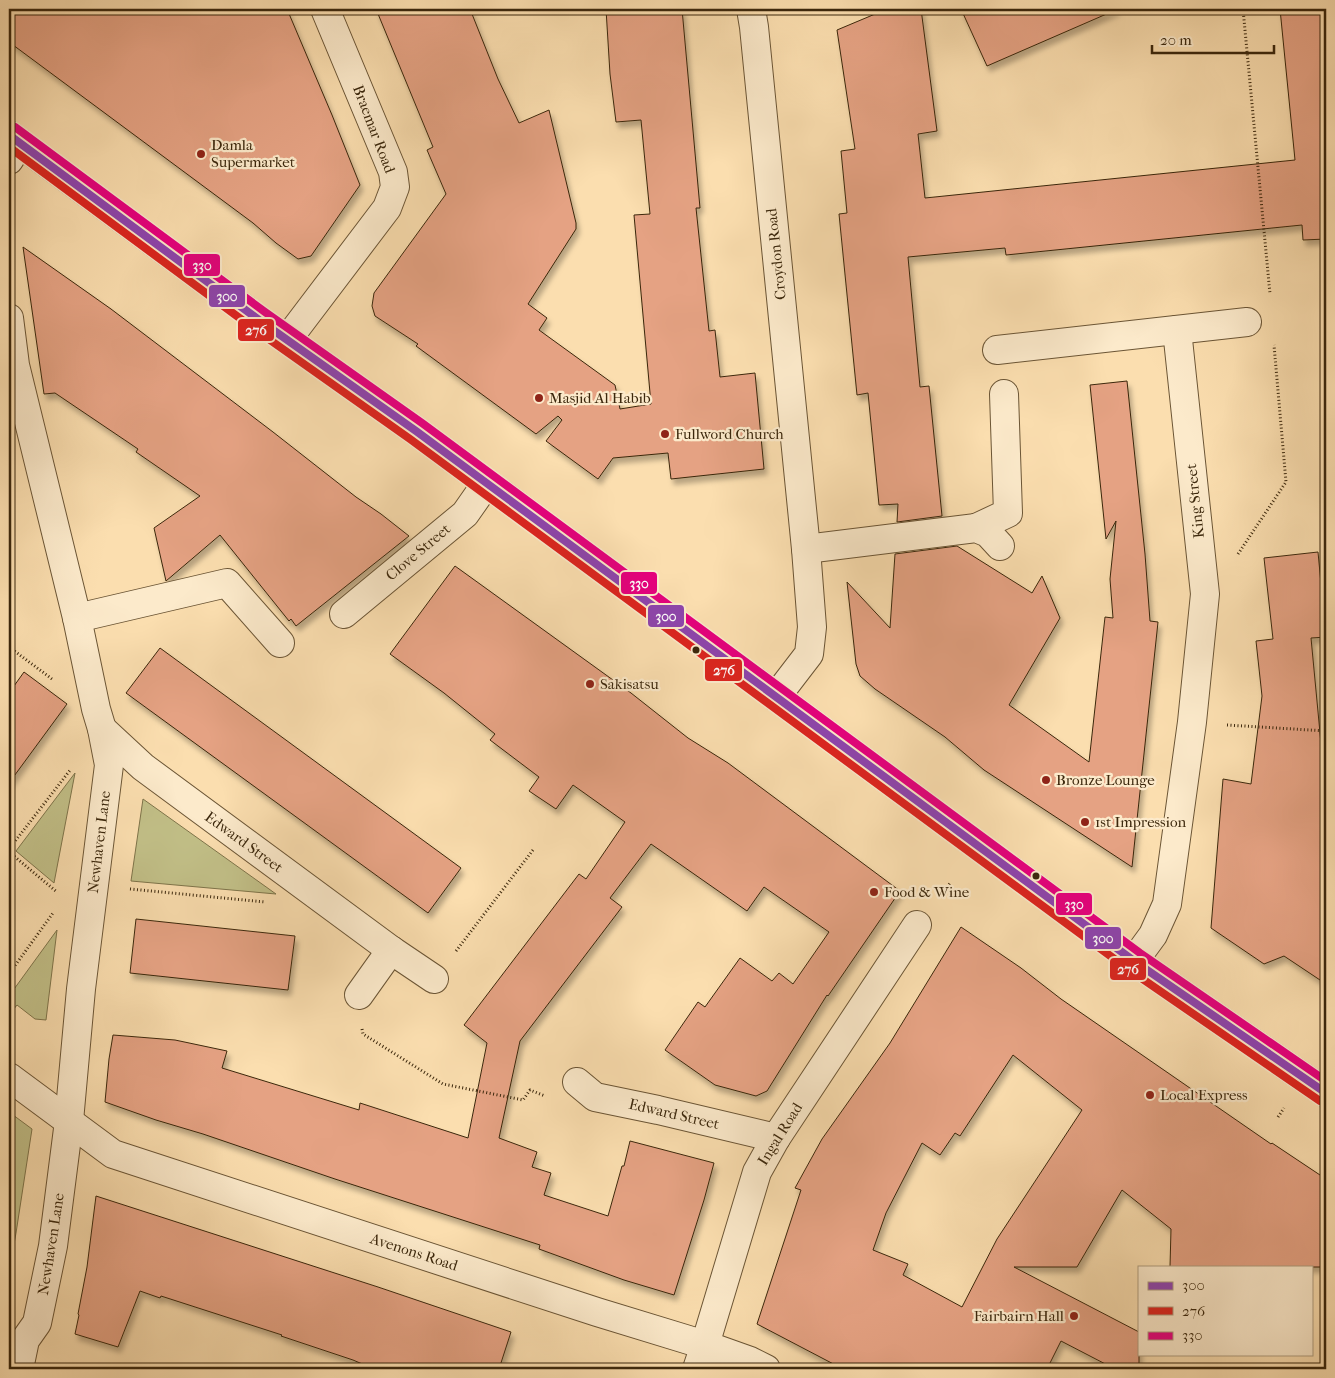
<svg xmlns="http://www.w3.org/2000/svg" width="1335" height="1378" font-family="'IM FELL French Canon',serif">
	<style>
		.green { fill: #c2c088; stroke: #7e744a }
		.building { fill: #e5a283; stroke: #3b270c; fill-rule: evenodd; filter: url(#shadow) }
		.lines { fill: none; stroke-linecap: round; stroke-linejoin: round }
		.minor-casing { stroke: #6b5535; stroke-width: 30 }
		.major-casing { stroke: #3b270c; stroke-width: 30 }
		.path { stroke: #3b270c; stroke-width: 3; stroke-dasharray: 1 2.5; stroke-linecap: butt }
		.minor { stroke: #fceacb; stroke-width: 28 }
		.major { stroke: #fbdeaf; stroke-width: 28 }
		.bus-1-casing { stroke: #fceacb; stroke-width: 11 }
		.bus-2-casing { stroke: #fceacb; stroke-width: 11 }
		.bus-3-casing { stroke: #fceacb; stroke-width: 11 }
		.bus-1 { stroke: #8e44ad; stroke-width: 8 }
		.bus-2 { stroke: #dc241f; stroke-width: 8 }
		.bus-3 { stroke: #e5007d; stroke-width: 8 }
		.poi-dot { fill: #8f2418; stroke: #fceacb; stroke-width: 2 }
		.bus-dot { fill: #3b270c; stroke: #fceacb; stroke-width: 2 }
		.labels { text-anchor: middle; dominant-baseline: central; stroke-width: 4.5; stroke-linejoin: round; paint-order: stroke }
		.street-label { font-size: 15px; fill: #3b270c; stroke: #fceacb }
		.poi-label { font-size: 15px; fill: #3b270c; stroke: #fceacb; text-anchor: start }
		.line-badge { stroke: #fceacb; stroke-width: 2 }
		.badge-label { font-size: 14px; text-anchor: middle; font-weight: bold; fill: #fff }
	</style>
	<defs>
		<filter id="shadow"><feDropShadow dx="3" dy="5.5" stdDeviation="2.5" flood-color="#0004"/></filter>
	</defs>
	<rect width="100%" height="100%" fill="#fbdeaf"/>
	<filter id="stains"><feTurbulence type="fractalNoise" baseFrequency=".004" numOctaves="4"/><feColorMatrix values="0 0 0 0 .2 0 0 0 0 .09 0 0 0 0 .02 0 0 0 .5 -.17"/></filter>
	<radialGradient id="worn" r=".72"><stop offset=".6" stop-color="#630" stop-opacity="0"/><stop offset="1" stop-color="#630" stop-opacity=".3"/></radialGradient>
	<g class="green">
		<polygon points="75,773 54,883 16,851"/>
		<polygon points="143,799 276,894 131,881"/>
		<polygon points="57,930 46,1020 35,1019 17,1005 9,1015 9,996"/>
		<polygon points="9,1112 32,1129 16,1233 9,1272"/>
	</g>
	<g class="building">
		<polygon points="9,9 287,9 332,115 360,185 311,256 298,259 276,243 253,223 9,42"/>
		<polygon points="376,9 470,9 498,79 519,123 549,110 576,223 576,229 528,304 547,318 539,330 615,385 620,409 651,404 634,215 650,214 641,120 616,122 610,74 606,9 682,9 700,208 696,208 709,331 715,330 720,377 755,373 764,469 671,479 668,453 613,458 598,479 546,441 562,420 558,416 536,434 416,346 418,344 375,316 372,306 374,293 446,194 427,150 433,147"/>
		<polygon points="887,9 921,9 937,131 918,134 925,198 1295,160 1280,9 1326,9 1326,239 1303,240 1302,225 1006,255 1005,248 908,257 920,387 929,386 942,516 897,522 898,504 879,505 868,393 857,395 839,214 847,213 841,151 855,149 837,30"/>
		<polygon points="961,9 1118,9 987,66"/>
		<polygon points="23,247 111,309 273,432 356,497 381,514 409,536 296,626 291,619 289,621 220,535 166,581 154,528 200,496 136,452 138,449 55,393 44,394"/>
		<polygon points="1127,381 1145,554 1150,621 1158,622 1132,867 984,770 945,737 875,689 860,676 856,664 847,582 890,628 895,554 957,546 1032,593 1042,576 1060,618 1009,705 1089,762 1105,617 1113,618 1110,579 1116,521 1106,539 1090,385"/>
		<polygon points="1318,552 1326,637 1311,638 1326,796 1326,984 1284,956 1264,964 1211,928 1223,779 1251,784 1262,696 1256,641 1273,639 1264,558"/>
		<polygon points="455,566 631,693 688,738 728,763 900,891 828,996 827,995 767,1091 756,1096 715,1085 665,1050 698,1002 705,1007 740,958 772,981 779,973 793,984 829,932 764,887 747,911 651,844 610,898 622,907 520,1041 499,1138 537,1152 532,1167 551,1173 544,1195 608,1216 622,1166 624,1166 630,1141 714,1163 704,1200 674,1295 624,1280 539,1249 540,1245 335,1179 203,1134 156,1120 105,1102 109,1059 113,1035 175,1040 227,1051 222,1068 359,1110 360,1103 468,1138 487,1043 464,1025 579,874 586,879 625,822 573,785 556,809 529,791 539,777 490,740 495,734 444,693 390,654"/>
		<polygon points="160,648 461,868 428,913 126,693"/>
		<polygon points="24,672 67,704 9,783 9,693"/>
		<polygon points="136,919 295,936 288,990 130,973"/>
		<path d="M961 927 1021 968 1061 999 1271 1144 1272 1143 1326 1179V1267H1170L1171 1229 1122 1190 1077 1267H1014L1139 1332V1369H1115L1061 1341 1047 1369H843L757 1324 801 1190 795 1188 822 1139 890 1043ZM1013 1055 1082 1110 997 1239 962 1307 903 1275 908 1264 873 1250 886 1213 922 1143 940 1155 955 1133 960 1136Z"/>
		<polygon points="96,1196 378,1287 511,1332 499,1369 374,1369 353,1360 281,1336 282,1335 161,1296 160,1298 140,1291 118,1347 75,1334 79,1315 78,1314 87,1267"/>
	</g>
	<g class="lines">
		<defs>
			<g id="minor">
				<polyline points="751,9 754,27 806,549 812,627 809,654 776,697"/>
				<polyline points="9,160 20,143"/>
				<polyline points="9,318 15,365 77,618 96,709 102,729 109,765 81,989 69,1121 53,1246 37,1323 25,1340 19,1369"/>
				<polyline points="287,340 387,208 395,187 393,172 325,9"/>
				<polyline points="997,350 1247,322"/>
				<polyline points="976,528 1008,513 1004,394"/>
				<polyline points="806,549 976,528 988,533 1000,546"/>
				<polyline points="344,614 465,514 486,484"/>
				<polyline points="77,618 227,583 280,643"/>
				<polyline points="102,729 143,767 391,950 434,979"/>
				<polyline points="1134,961 1153,935 1167,904 1192,722 1205,594 1177,330"/>
				<polyline points="359,995 391,950"/>
				<polyline points="9,1077 113,1154 597,1312 705,1345 750,1361 766,1369"/>
				<polyline points="577,1082 595,1097 658,1110 776,1138"/>
				<polyline points="697,1369 705,1345 757,1172 776,1138 917,925"/>
			</g>
			<polyline id="major" points="9,135 259,320 416,431 1134,961 1326,1093"/>
		</defs>
		<use href="#minor" class="minor-casing"/>
		<use href="#major" class="major-casing"/>
		<g class="path">
			<polyline points="1243,9 1270,294"/>
			<polyline points="1238,554 1286,482 1274,345"/>
			<polyline points="9,647 52,679"/>
			<polyline points="1227,725 1326,731"/>
			<polyline points="9,849 71,769"/>
			<polyline points="9,852 57,892"/>
			<polyline points="130,889 265,902"/>
			<polyline points="938,898 951,882"/>
			<polyline points="456,951 533,850"/>
			<polyline points="9,974 53,913"/>
			<polyline points="362,1029 363,1034 443,1084 523,1100 530,1090 545,1096"/>
			<polyline points="1278,1117 1284,1108"/>
		</g>
		<use href="#minor" class="minor"/>
		<use href="#major" class="major"/>
		<defs>
			<polyline id="bus-1" points="9,135 259,320 416,431 1134,961 1326,1093"/>
			<polyline id="bus-2" points="9,147 253,328 410,439 1128,969 1320,1101"/>
			<polyline id="bus-3" points="15,127 265,312 422,423 1140,953 1326,1081"/>
		</defs>
		<use href="#bus-1" class="bus-1-casing"/>
		<use href="#bus-2" class="bus-2-casing"/>
		<use href="#bus-3" class="bus-3-casing"/>
		<use href="#bus-1" class="bus-1"/>
		<use href="#bus-2" class="bus-2"/>
		<use href="#bus-3" class="bus-3"/>
	</g>
	<g class="poi-dot">
		<circle cx="201" cy="154" r="5"/>
		<circle cx="539" cy="398" r="5"/>
		<circle cx="665" cy="434" r="5"/>
		<circle cx="590" cy="684" r="5"/>
		<circle cx="1046" cy="780" r="5"/>
		<circle cx="1085" cy="822" r="5"/>
		<circle cx="874" cy="892" r="5"/>
		<circle cx="1150" cy="1095" r="5"/>
		<circle cx="1074" cy="1316" r="5"/>
	</g>
	<g class="bus-dot">
		<circle cx="696" cy="650" r="4.5"/>
		<circle cx="1036" cy="876" r="4.5"/>
	</g>
	<g class="labels">
		<g class="street-label">
			<text transform="translate(374 129) rotate(69)">Braemar Road</text>
			<text transform="translate(776 254) rotate(-96)">Croydon Road</text>
			<text transform="translate(1195 501) rotate(-96)">King Street</text>
			<text transform="translate(418 552) rotate(-40)">Clove Street</text>
			<text transform="translate(99 842) rotate(-83)">Newhaven Lane</text>
			<text transform="translate(244 842) rotate(36)">Edward Street</text>
			<text transform="translate(674 1114) rotate(13)">Edward Street</text>
			<text transform="translate(780 1134) rotate(-58)">Ingal Road</text>
			<text transform="translate(51 1244) rotate(-81)">Newhaven Lane</text>
			<text transform="translate(414 1252) rotate(18)">Avenons Road</text>
		</g>
		<g class="poi-label">
			<text x="211" y="145">Damla<tspan x="211" dy="17">Supermarket</tspan></text>
			<text x="549" y="398">Masjid Al Habib</text>
			<text x="675" y="434">Fullword Church</text>
			<text x="600" y="684">Sakisatsu</text>
			<text x="1056" y="780">Bronze Lounge</text>
			<text x="1095" y="822">1st Impression</text>
			<text x="884" y="892">Food &amp; Wine</text>
			<text x="1160" y="1095">Local Express</text>
			<text x="1064" y="1316" text-anchor="end">Fairbairn Hall</text>
		</g>
	</g>
	<g class="line-badge">
		<rect x="183" y="253" width="38" height="24" rx="5" fill="#e5007d"/>
		<rect x="208" y="284" width="38" height="24" rx="5" fill="#8e44ad"/>
		<rect x="237" y="318" width="38" height="24" rx="5" fill="#dc241f"/>
		<rect x="620" y="571" width="38" height="24" rx="5" fill="#e5007d"/>
		<rect x="647" y="604" width="38" height="24" rx="5" fill="#8e44ad"/>
		<rect x="704" y="658" width="39" height="24" rx="5" fill="#dc241f"/>
		<rect x="1055" y="892" width="38" height="24" rx="5" fill="#e5007d"/>
		<rect x="1084" y="926" width="38" height="24" rx="5" fill="#8e44ad"/>
		<rect x="1109" y="957" width="38" height="24" rx="5" fill="#dc241f"/>
	</g>
	<g class="badge-label">
		<text x="202" y="270">330</text>
		<text x="227" y="301">300</text>
		<text x="256" y="335">276</text>
		<text x="639" y="588">330</text>
		<text x="666" y="621">300</text>
		<text x="724" y="675">276</text>
		<text x="1074" y="909">330</text>
		<text x="1103" y="943">300</text>
		<text x="1128" y="974">276</text>
	</g>
	<rect width="1335" height="1378" fill="none" stroke="#fbdeaf" stroke-width="30"/>
	<rect x="10" y="10" width="1315" height="1358" fill="none" stroke="#3b270c" stroke-width="2.5"/>
	<rect x="15" y="15" width="1305" height="1348" fill="none" stroke="#3b270c"/>
	<rect x="1138" y="1266" width="175" height="90" fill="#fceacb" stroke="#af9c7f"/>
	<rect x="1148" y="1282" width="25" height="8" fill="#8e44ad" stroke="#af9c7f"/>
	<text x="1182" y="1290" font-size="15" fill="#3b270c">300</text>
	<rect x="1148" y="1307" width="25" height="8" fill="#dc241f" stroke="#af9c7f"/>
	<text x="1182" y="1316" font-size="15" fill="#3b270c">276</text>
	<rect x="1148" y="1332" width="25" height="8" fill="#e5007d" stroke="#af9c7f"/>
	<text x="1182" y="1340" font-size="15" fill="#3b270c">330</text>
	<path d="M1152 45v8h122v-8" fill="none" stroke="#3b270c" stroke-width="2.5"/>
	<text x="1160" y="45" font-size="15" fill="#3b270c" stroke="#fceacb" stroke-width="4" paint-order="stroke">20 m</text>
	<rect width="100%" height="100%" filter="url(#stains)"/>
	<rect width="100%" height="100%" fill="url(#worn)"/>
</svg>
